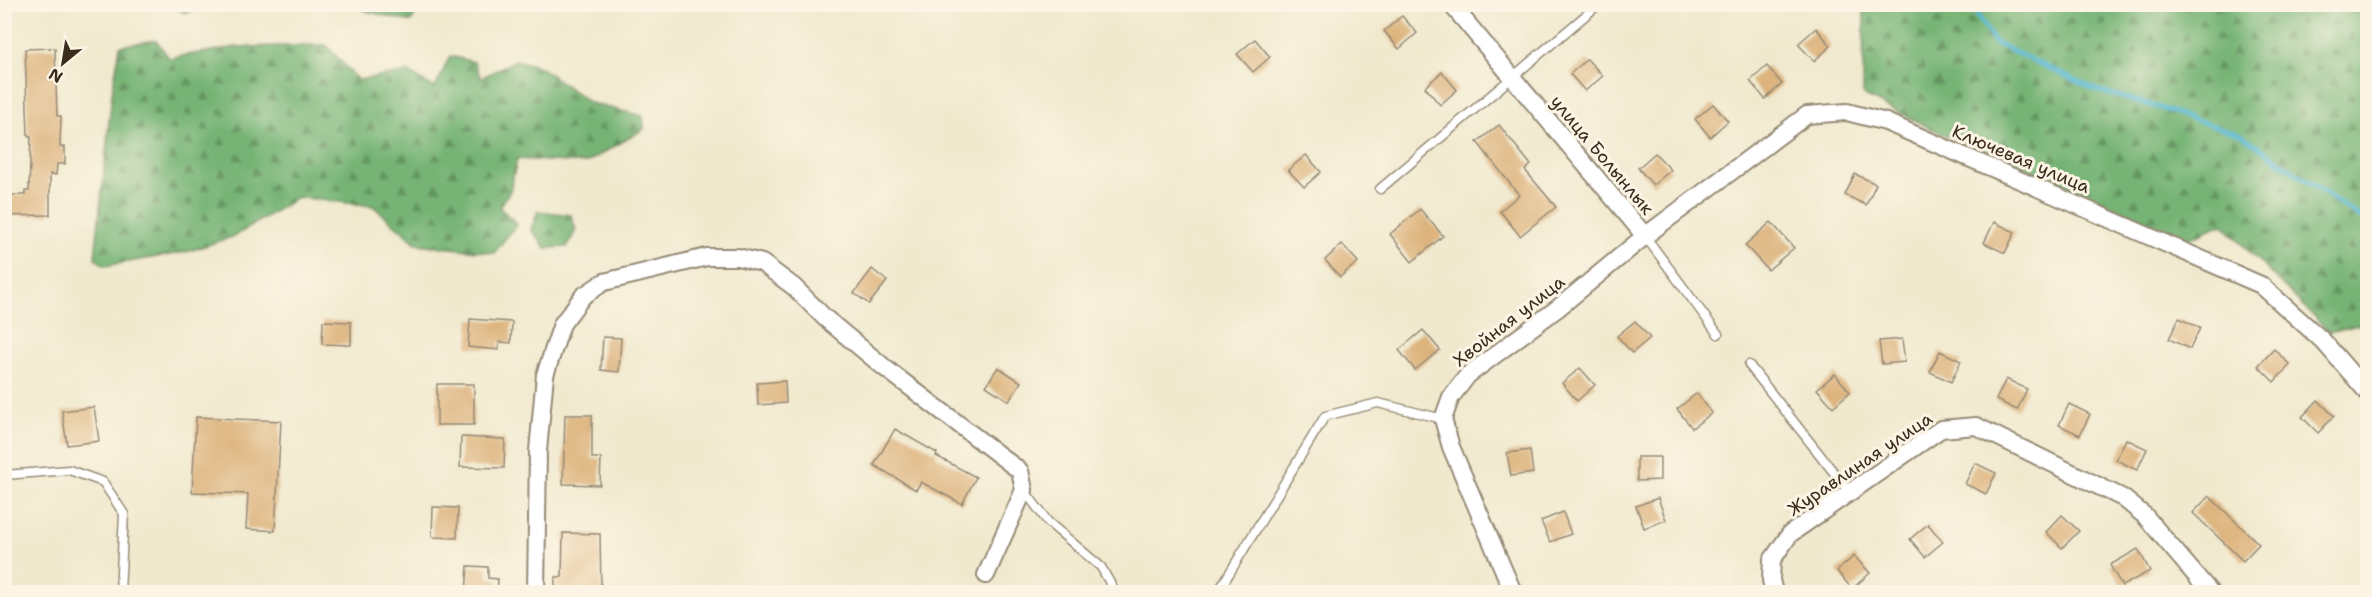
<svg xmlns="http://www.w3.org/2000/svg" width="2372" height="597" font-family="'Shantell Sans',sans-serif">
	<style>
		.forest { fill: url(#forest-firs); stroke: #586f49; stroke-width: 1.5 }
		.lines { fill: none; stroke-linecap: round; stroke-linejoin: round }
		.stream { stroke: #50b5cf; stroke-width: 5 }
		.building { fill: #ddb47e }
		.service-casing { stroke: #968a76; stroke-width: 11 }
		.minor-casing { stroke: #968a76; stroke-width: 20 }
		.service { stroke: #fff; stroke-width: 8 }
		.minor { stroke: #fff; stroke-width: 16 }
		.labels { text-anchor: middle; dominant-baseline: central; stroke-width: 6; stroke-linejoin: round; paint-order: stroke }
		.street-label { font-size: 18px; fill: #3b2a1e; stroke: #fcf5e5 }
	</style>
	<defs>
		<pattern id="forest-firs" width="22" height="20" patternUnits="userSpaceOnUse" patternTransform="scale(1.5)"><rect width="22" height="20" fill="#76b474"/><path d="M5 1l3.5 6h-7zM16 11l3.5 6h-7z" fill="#62935f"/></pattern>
	</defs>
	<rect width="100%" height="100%" fill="#fcf5e5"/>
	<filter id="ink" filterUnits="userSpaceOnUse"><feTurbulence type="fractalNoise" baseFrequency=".0167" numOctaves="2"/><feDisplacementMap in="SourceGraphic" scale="12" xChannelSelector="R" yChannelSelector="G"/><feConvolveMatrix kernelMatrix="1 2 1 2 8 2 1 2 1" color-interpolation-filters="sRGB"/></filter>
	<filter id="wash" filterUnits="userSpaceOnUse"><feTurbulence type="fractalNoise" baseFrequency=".008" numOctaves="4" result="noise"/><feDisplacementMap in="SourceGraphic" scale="24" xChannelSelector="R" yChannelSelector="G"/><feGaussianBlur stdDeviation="1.35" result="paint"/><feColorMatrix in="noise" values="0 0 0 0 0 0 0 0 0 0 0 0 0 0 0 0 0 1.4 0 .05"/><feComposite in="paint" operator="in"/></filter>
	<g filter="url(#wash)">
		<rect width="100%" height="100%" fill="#f0e9ce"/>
		<g class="forest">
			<polygon points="173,5 205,5 185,13"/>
			<polygon points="353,5 420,5 411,22 369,12"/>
			<polygon points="1864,5 2345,4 2367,18 2367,323 2329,332 2222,224 2188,239 1944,135 1863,95"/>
			<polygon points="156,40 169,58 237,47 326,45 358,80 408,72 435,88 450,56 474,62 481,78 516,60 540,67 590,103 643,116 644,129 586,163 517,159 510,191 499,207 517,224 494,253 417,244 373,206 298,197 235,236 186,252 105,266 95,258 112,93 120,46"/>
			<polygon points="538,211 571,215 576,230 567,247 546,248 531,229"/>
		</g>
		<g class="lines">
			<polyline class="stream" points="1976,4 1976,13 1995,43 2096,90 2154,106 2242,135 2368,223"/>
		</g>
		<g id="blocks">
			<g class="building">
				<polygon points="1402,16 1417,33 1399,49 1384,31"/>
				<polygon points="1816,28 1831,46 1814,61 1798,44"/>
				<polygon points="1255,39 1270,57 1253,72 1237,54"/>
				<polygon points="55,48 57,116 61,116 60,147 65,147 65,164 57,164 56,175 50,174 50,215 4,216 4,195 25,195 25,191 29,191 31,136 28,136 25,49"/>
				<polygon points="1587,59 1603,76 1585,91 1570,74"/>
				<polygon points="1767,66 1782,84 1765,99 1750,81"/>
				<polygon points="1442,72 1457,90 1440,105 1425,87"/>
				<polygon points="1713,104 1728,121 1710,137 1695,119"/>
				<polygon points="1499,125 1531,165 1525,170 1556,207 1520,236 1500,211 1519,195 1477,142"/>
				<polygon points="1655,153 1671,170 1653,185 1638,168"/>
				<polygon points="1306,155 1321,172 1304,187 1288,170"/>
				<polygon points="1855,174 1876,184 1866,205 1845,195"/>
				<polygon points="1420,209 1443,236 1412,262 1390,234"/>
				<polygon points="1771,222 1794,248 1768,270 1745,245"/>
				<polygon points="1994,222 2015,232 2005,253 1984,243"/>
				<polygon points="1342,244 1358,262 1340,277 1325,260"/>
				<polygon points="872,269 887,281 869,304 854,293"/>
				<polygon points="2179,318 2200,328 2190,349 2169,339"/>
				<polygon points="470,319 512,322 511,343 499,342 499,350 468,347"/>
				<polygon points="323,321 351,322 351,345 322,344"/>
				<polygon points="1635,321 1650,338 1632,353 1617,336"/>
				<polygon points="1423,330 1440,350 1415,370 1399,350"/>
				<polygon points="603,337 621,338 619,372 601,370"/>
				<polygon points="1902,339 1905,362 1882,364 1879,341"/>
				<polygon points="2274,349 2290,365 2274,382 2258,366"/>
				<polygon points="1940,351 1961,361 1951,382 1930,372"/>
				<polygon points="998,367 1021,382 1009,401 986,386"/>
				<polygon points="1580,368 1595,385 1577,401 1562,383"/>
				<polygon points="1835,374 1850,392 1833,407 1817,389"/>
				<polygon points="2006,379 2027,389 2017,410 1996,400"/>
				<polygon points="785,381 786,403 758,405 757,383"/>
				<rect x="437" y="384" width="37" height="41"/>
				<polygon points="1697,393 1712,413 1692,428 1677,409"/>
				<polygon points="2318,400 2334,416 2318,433 2302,417"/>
				<polygon points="2069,404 2090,414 2080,435 2059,425"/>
				<polygon points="94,407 99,441 67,445 62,411"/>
				<polygon points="565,415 592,415 592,458 601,458 600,485 563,484"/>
				<polygon points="196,417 281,421 275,531 246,529 248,494 192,492"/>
				<polygon points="895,429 937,453 936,456 976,477 962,504 921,482 916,490 874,465"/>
				<polygon points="461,437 505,439 504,468 460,467"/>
				<polygon points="2126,439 2147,449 2137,470 2116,460"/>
				<polygon points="1530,450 1533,473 1511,476 1507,453"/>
				<polygon points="1637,457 1660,457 1660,480 1637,481"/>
				<polygon points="1975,463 1996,473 1986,494 1965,484"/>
				<polygon points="2209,496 2259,544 2243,561 2193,513"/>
				<polygon points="1658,498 1666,520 1644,528 1636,506"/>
				<polygon points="433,507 458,508 457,538 432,537"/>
				<polygon points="1563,512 1571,534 1550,542 1541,521"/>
				<polygon points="2062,515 2079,531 2062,548 2046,532"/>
				<polygon points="1928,524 1943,542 1925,557 1910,539"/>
				<polygon points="563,533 600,534 601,592 555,592 555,577 562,577"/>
				<polygon points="2138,549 2150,571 2122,586 2110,565"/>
				<polygon points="1854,556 1870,573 1852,589 1837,571"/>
				<polygon points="468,566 488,567 488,578 498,579 497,592 466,592"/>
			</g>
		</g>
	</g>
	<g filter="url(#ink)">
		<use href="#blocks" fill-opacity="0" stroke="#968a76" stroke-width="1.5"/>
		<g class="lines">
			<defs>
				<g id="service">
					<polyline points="1380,189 1599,4"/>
					<polyline points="1645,236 1718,334"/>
					<polyline points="1749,365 1850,493"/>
					<polyline points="4,475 69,470 103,482 124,514 120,592"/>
					<polyline points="1024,490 1048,522 1101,567 1115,592"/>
					<polyline points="1218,592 1325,416 1378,403 1443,419"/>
				</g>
				<g id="minor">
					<polyline points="1451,4 1645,236"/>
					<polyline points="536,592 538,451 545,375 562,324 583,296 604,282 707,257 738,257 762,263 794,287 825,318 885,368 1020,471 1024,490 986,575"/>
					<polyline points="1513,592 1451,447 1443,419 1451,397 1468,375 1558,308 1645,236 1807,115 1847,112 1886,122 2261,285 2323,341 2368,393"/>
					<polyline points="1774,592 1771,580 1772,560 1790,534 1941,429 1976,426 2123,498 2145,516 2210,592"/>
				</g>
			</defs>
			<use href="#service" class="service-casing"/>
			<use href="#minor" class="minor-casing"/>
			<use href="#service" class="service"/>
			<use href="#minor" class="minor"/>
		</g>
	</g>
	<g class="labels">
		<g class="street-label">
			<text transform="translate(1602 155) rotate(50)">улица Болынлык</text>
			<text transform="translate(2021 159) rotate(23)">Ключевая улица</text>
			<text transform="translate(1509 321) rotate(-38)">Хвойная улица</text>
			<text transform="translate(1860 464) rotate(-34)">Журавлиная улица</text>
		</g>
	</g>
	<rect width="2372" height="597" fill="none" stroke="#fcf5e5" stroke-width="24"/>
	<g transform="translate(63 63) rotate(210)" stroke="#fcf5e5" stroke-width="4.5" paint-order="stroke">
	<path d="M0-4.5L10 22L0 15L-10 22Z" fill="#3b2a1e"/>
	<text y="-9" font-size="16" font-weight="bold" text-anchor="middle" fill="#3b2a1e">N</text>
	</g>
</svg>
